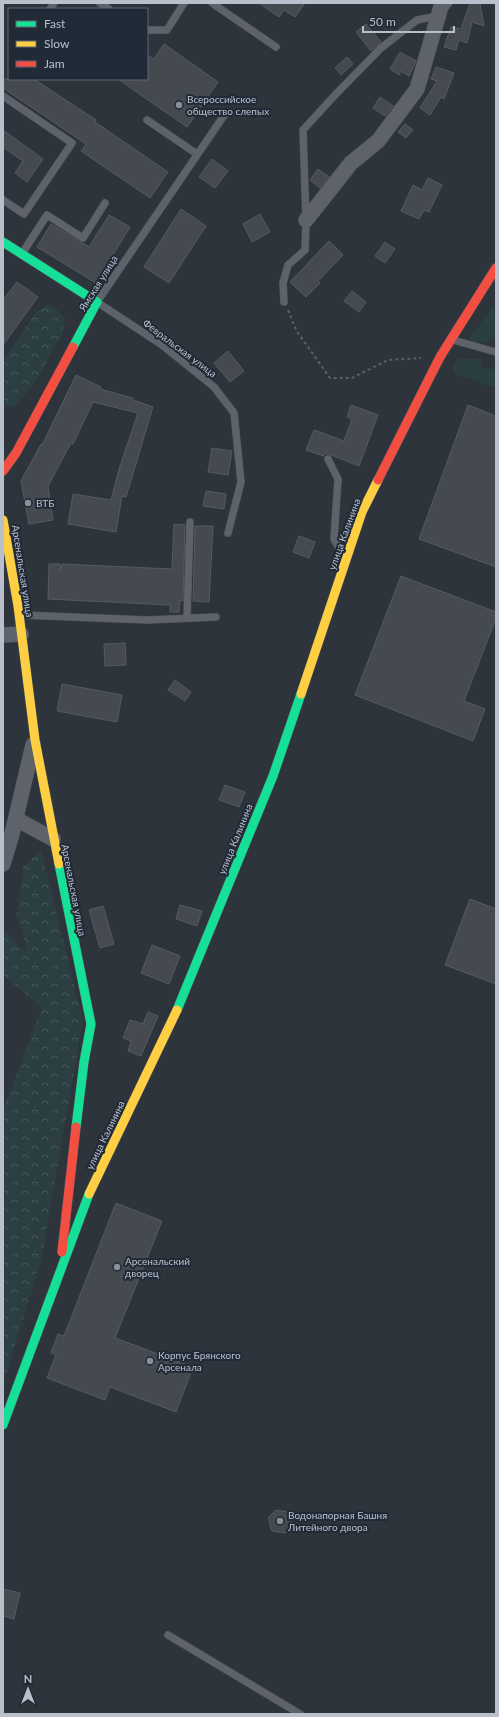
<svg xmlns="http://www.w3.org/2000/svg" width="499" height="1717" font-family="Lato,sans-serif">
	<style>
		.green { fill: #2b3e42 }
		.forest { fill: url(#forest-crowns) }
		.building { fill: #454a51; stroke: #565b63 }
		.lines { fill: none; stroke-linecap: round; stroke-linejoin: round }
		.lane-casing { stroke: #4c5056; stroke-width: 8 }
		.street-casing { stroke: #4c5056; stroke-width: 16 }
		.fast-casing { stroke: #4c5056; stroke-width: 10 }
		.slow-casing { stroke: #4c5056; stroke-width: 10 }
		.jam-casing { stroke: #4c5056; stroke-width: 10 }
		.path { stroke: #5b6167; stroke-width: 2; stroke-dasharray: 3 3; stroke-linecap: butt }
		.lane { stroke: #5e626a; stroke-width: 7 }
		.street { stroke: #5e626a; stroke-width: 15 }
		.fast { stroke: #16e098; stroke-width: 9 }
		.slow { stroke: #ffcf43; stroke-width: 9 }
		.jam { stroke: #f24e42; stroke-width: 9 }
		.poi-dot { fill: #888f9a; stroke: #212a37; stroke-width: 1.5 }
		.labels { text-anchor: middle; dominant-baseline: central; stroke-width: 4; stroke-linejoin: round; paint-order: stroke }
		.poi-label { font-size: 10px; fill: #b9c0cc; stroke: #212a37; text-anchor: start }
		.street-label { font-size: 10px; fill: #b9c0cc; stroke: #212a37 }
	</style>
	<defs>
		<pattern id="forest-crowns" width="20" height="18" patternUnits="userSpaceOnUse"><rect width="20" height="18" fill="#2b3e42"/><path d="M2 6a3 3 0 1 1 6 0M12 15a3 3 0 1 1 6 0" fill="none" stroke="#48585c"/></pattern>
	</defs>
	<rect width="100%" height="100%" fill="#2e343c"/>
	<g class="green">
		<path d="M496 302V336C490 344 475 345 469 339Z"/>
		<polygon points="457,359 483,359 481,366 492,370 495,364 496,365 496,388 455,374 452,369"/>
	</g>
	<g class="forest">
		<polygon points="46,305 56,308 65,320 62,335 54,347 44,368 31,388 14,406 3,407 3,361 36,312"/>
		<polygon points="41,850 83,1021 41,1261 3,1384 3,1110 42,1007 3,975 3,930 26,952 23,931 16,918 22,884 23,867"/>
	</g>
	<g class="building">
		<polygon points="259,3 305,3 295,17 284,10 279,17"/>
		<polygon points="470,3 480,3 484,26 472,22 467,43 459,40 456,50 444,47 451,27 461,29"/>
		<polygon points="366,24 381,42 371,51 356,32"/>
		<polygon points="164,44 218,82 187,127 118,79 147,79 147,55 154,59"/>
		<polygon points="400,52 416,61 409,76 401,71 399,75 390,69"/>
		<polygon points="347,57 353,64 341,75 335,68"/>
		<polygon points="436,67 454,73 444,99 441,97 430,115 420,108 437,81 431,79"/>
		<polygon points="3,79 34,79 96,120 95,122 168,172 150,198 81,151 86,144 3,88"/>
		<polygon points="380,97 393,106 385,116 373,108"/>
		<polygon points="405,124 413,130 406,138 398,132"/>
		<polygon points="3,130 43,159 27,182 15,173 23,161 3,147"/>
		<polygon points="212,159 228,171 215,188 199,177"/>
		<polygon points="318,169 329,177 320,188 310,180"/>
		<polygon points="428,178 442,185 429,212 424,210 419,219 401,211 413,185 422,190"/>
		<polygon points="181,209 206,226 169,283 144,267"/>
		<polygon points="260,214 270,232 252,242 243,224"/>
		<polygon points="109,215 130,227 96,283 37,247 51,224 89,247"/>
		<polygon points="329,241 343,255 318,281 320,283 306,297 290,282"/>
		<polygon points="385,242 395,249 385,263 375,256"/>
		<polygon points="17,282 38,297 3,345 3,300"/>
		<polygon points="352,291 366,302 359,312 344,301"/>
		<polygon points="228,351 244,371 230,382 214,363"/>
		<polygon points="76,375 101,387 100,389 133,398 133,400 153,407 126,497 122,496 116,532 68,524 73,494 111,500 120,466 138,413 93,402 73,444 71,443 48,486 53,520 29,524 21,481 41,444 42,445"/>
		<polygon points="351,405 378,415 359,466 329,454 325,453 324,456 306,450 314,430 344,441 352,419 347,417"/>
		<polygon points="468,405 496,416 496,567 419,539"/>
		<polygon points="212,448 232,451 228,475 208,472"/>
		<polygon points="206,491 226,494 224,509 203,506"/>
		<polygon points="174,524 185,525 183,601 180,600 179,612 170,612 170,605 48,599 49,564 60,564 61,570 62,564 172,569"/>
		<polygon points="195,526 213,526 209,602 193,601"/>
		<polygon points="299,536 315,542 309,558 293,552"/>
		<polygon points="401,576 496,612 496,618 464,701 485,709 473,741 355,695"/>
		<polygon points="125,643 126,665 105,666 104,644"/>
		<polygon points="175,680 191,692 185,701 168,690"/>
		<polygon points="62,684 122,695 117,722 57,711"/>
		<polygon points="225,785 245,792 239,807 219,800"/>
		<polygon points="470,899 496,909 496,984 445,965"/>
		<polygon points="180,905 202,911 197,926 176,919"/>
		<polygon points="103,906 114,944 100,948 89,910"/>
		<polygon points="152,945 180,956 169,984 141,973"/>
		<polygon points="148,1012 158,1016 141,1056 128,1051 131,1041 123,1038 130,1020 143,1024"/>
		<polygon points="116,1203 162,1221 115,1338 193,1367 176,1412 110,1387 105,1400 47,1378 56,1355 51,1353 58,1334 64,1336"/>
		<polygon points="276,1510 288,1512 293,1524 286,1533 272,1531 268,1518"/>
		<polygon points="3,1589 20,1593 14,1619 3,1616"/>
	</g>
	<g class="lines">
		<defs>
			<g id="lane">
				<polyline points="100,3 109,9"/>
				<polyline points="212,3 276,47"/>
				<polyline points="50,9 54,3"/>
				<polyline points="147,30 167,30 184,3"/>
				<polyline points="3,96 72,143 24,214 3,200"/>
				<polyline points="225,114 97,302 162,345 214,387 234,413 241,482 228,533"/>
				<polyline points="147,120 197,154"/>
				<polyline points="23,252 47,215 83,238 105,203"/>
				<polyline points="284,302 283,283 288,265 305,250 306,220 303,130 335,95 381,48 417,20 438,16 449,3"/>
				<polyline points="453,340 496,352"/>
				<polyline points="328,459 338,479 334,539 343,556"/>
				<polyline points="21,615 148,620 216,617"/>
				<polyline points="187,618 190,522"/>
				<polyline points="168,1635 300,1714"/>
			</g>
			<g id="street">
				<polyline points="306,220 351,163 378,141 417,89 442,3"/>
				<polyline points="3,635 21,634"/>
				<polyline points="16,819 53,839"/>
				<polyline points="3,864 12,834 33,745"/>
			</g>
			<g id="fast">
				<polyline points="3,242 97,302 73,347"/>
				<polyline points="59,864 91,1024 84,1062 76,1127"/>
				<polyline points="177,1010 273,776 301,694"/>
				<polyline points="3,1425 89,1194"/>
			</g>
			<g id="slow">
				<polyline points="3,520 18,606 35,740 59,864"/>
				<polyline points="301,694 362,512 378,480"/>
				<polyline points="89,1194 177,1010"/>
			</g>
			<g id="jam">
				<polyline points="3,471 16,453 73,347"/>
				<polyline points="378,480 440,357 496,268"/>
				<polyline points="62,1252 76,1127"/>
			</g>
		</defs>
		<use href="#lane" class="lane-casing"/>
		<use href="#street" class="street-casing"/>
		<use href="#fast" class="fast-casing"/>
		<use href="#slow" class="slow-casing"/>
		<use href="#jam" class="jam-casing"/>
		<polyline class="path" points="288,310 296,330 330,378 352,378 388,360 421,358"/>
		<use href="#lane" class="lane"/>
		<use href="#street" class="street"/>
		<use href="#fast" class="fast"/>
		<use href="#slow" class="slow"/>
		<use href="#jam" class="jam"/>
	</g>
	<g class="poi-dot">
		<circle cx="179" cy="105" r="4"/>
		<circle cx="28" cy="503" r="4"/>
		<circle cx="117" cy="1267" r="4"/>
		<circle cx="150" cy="1361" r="4"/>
		<circle cx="280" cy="1521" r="4"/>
	</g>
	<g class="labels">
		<g class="poi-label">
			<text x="187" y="99">Всероссийское<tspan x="187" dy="12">общество слепых</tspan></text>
			<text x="36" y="503">ВТБ</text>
			<text x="125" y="1261">Арсенальский<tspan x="125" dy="12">дворец</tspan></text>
			<text x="158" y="1355">Корпус Брянского<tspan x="158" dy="12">Арсенала</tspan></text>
			<text x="288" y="1515">Водонапорная Башня<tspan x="288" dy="12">Литейного двора</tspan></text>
		</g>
		<g class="street-label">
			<text transform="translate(98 283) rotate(-58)">Ямская улица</text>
			<text transform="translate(180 348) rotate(37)">Февральская улица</text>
			<text transform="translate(344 534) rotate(-70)">улица Калинина</text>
			<text transform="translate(23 571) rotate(81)">Арсенальская улица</text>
			<text transform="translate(235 839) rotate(-68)">улица Калинина</text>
			<text transform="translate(74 890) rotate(79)">Арсенальская улица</text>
			<text transform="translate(105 1135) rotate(-64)">улица Калинина</text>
		</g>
	</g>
	<rect width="499" height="1717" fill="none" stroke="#b9c0cc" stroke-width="8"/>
	<rect x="8" y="8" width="140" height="72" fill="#212a37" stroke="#5e6673"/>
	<rect x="16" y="21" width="20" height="6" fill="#16e098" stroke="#5e6673"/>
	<text x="44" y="28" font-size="12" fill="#b9c0cc">Fast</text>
	<rect x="16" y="41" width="20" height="6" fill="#ffcf43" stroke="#5e6673"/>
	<text x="44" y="48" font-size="12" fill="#b9c0cc">Slow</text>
	<rect x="16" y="61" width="20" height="6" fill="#f24e42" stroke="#5e6673"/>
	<text x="44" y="68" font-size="12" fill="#b9c0cc">Jam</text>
	<g transform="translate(28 1689)" stroke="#212a37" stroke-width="3" paint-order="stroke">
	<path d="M0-3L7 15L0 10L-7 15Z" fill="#b9c0cc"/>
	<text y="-6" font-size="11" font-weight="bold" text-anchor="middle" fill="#b9c0cc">N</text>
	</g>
	<path d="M363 26v6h91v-6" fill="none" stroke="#b9c0cc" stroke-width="2"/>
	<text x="369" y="26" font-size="12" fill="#b9c0cc" stroke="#212a37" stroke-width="3" paint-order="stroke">50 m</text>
</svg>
